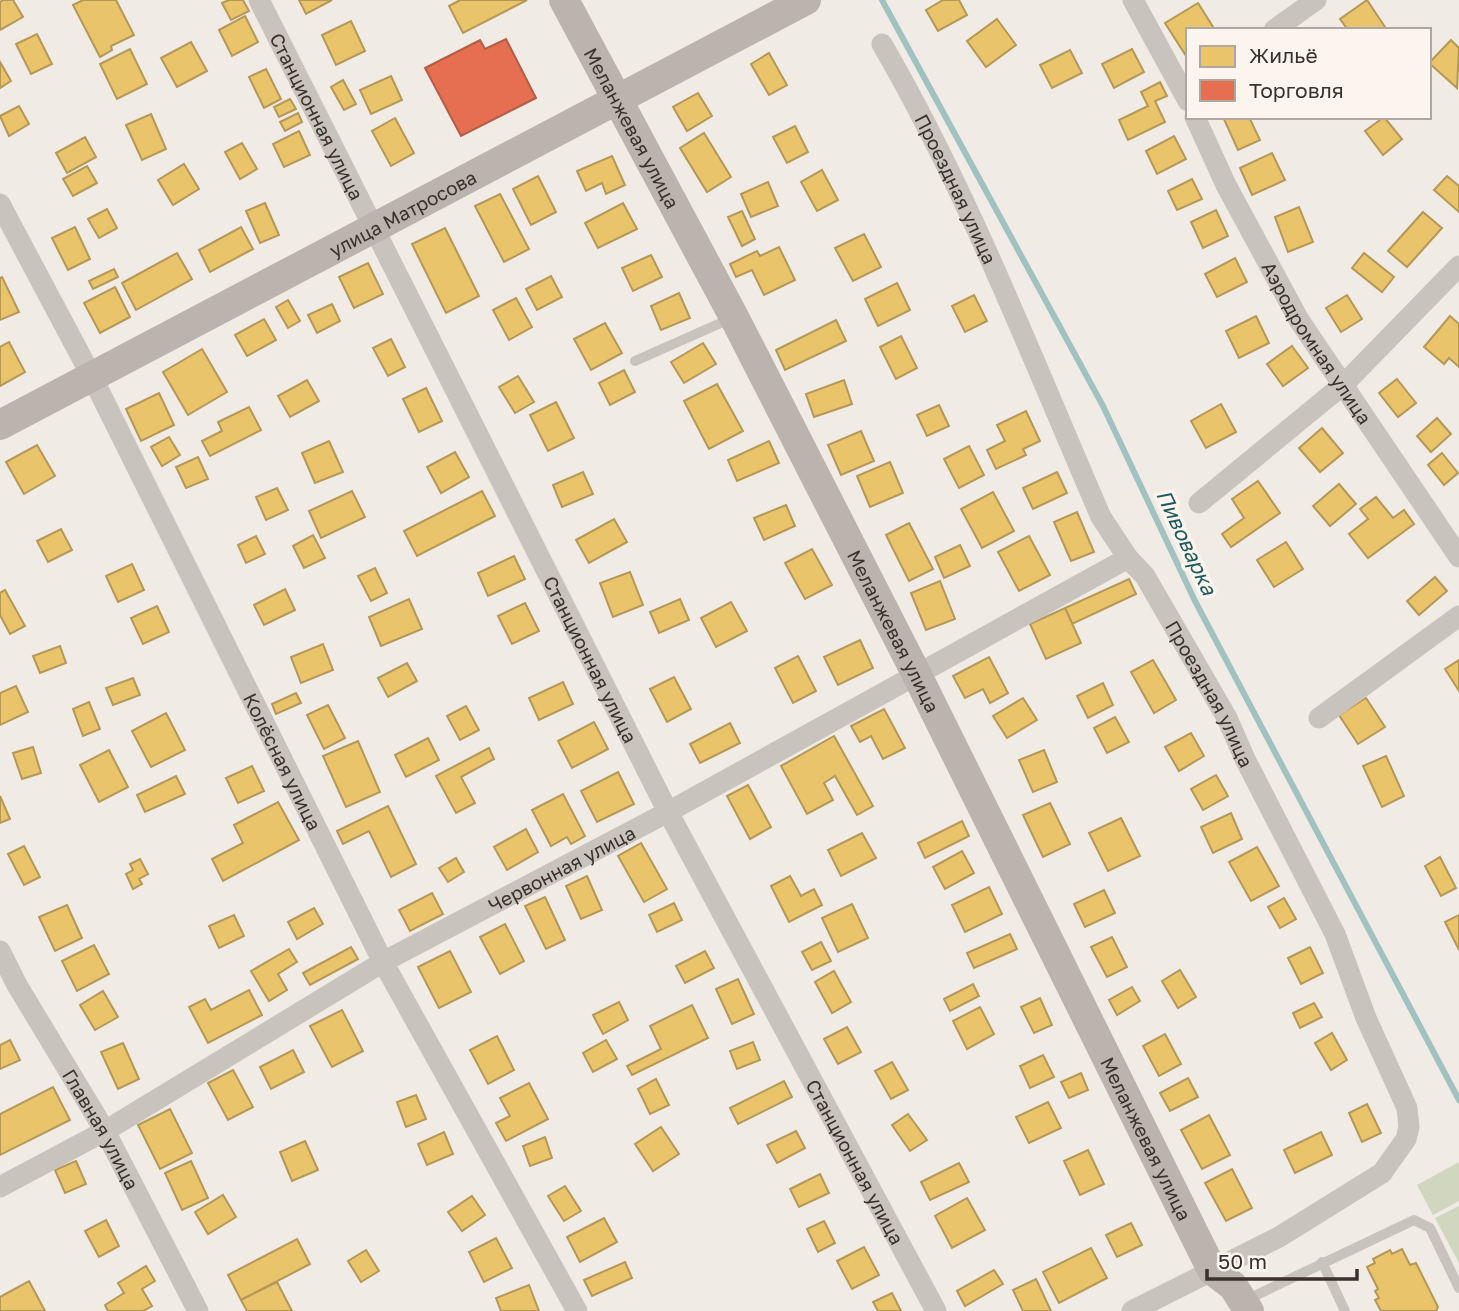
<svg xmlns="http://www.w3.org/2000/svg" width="1459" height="1311" font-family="'Golos Text',sans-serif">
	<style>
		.green { fill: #d1d6bf }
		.homes { fill: #e9c46a; stroke: #b59857; stroke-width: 2 }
		.shops { fill: #e76f51; stroke: #b35c46; stroke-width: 2 }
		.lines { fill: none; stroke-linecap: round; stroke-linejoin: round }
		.stream { stroke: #a1c2c1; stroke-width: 6 }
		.lane { stroke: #c9c3be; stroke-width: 10 }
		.street { stroke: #c9c3be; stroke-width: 21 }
		.secondary { stroke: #bab3ae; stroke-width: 30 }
		.labels { text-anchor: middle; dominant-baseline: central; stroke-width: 7; stroke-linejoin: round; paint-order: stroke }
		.street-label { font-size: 19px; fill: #3b302b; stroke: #fbf5ee }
		.water-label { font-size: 21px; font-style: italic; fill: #1f5a5e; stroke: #fbf5ee }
	</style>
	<rect width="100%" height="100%" fill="#f0ebe5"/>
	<g class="green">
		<polygon points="1459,1162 1459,1201 1433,1215 1417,1185"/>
		<polygon points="1459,1206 1459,1263 1435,1218"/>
	</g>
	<g class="homes">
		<polygon points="3,0 13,0 23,17 0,30 0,2"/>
		<polygon points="83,0 116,0 134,35 111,46 112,50 100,57 73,5"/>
		<polygon points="229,0 243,0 249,11 231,20 222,3"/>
		<polygon points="299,0 332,0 306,14"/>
		<polygon points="527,0 463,33 449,6 460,0"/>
		<polygon points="943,0 959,0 967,15 938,31 926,10"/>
		<polygon points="1367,0 1387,30 1348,30 1340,19"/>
		<polygon points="1198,3 1215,30 1188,30 1188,59 1165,23"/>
		<polygon points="245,16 258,42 232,56 219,30"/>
		<polygon points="997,19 1016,45 986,67 967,41"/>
		<polygon points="351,21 365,51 336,65 322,35"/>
		<polygon points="37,34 52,64 31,74 16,44"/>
		<polygon points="1451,40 1459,48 1457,88 1429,63"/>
		<polygon points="191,42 207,71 177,87 161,58"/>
		<polygon points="130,49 147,84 117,99 100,64"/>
		<polygon points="1132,49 1144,72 1114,88 1102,64"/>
		<polygon points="1070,50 1082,73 1052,88 1040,65"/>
		<polygon points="769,53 787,85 769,95 751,64"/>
		<polygon points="0,62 11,81 0,88"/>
		<polygon points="266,69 281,99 264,108 249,77"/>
		<polygon points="391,76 402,100 371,114 360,90"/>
		<polygon points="343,80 356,104 344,110 331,87"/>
		<polygon points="1160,82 1167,96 1155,101 1165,122 1128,140 1119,120 1148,106 1141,92"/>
		<polygon points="698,93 712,116 687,131 673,107"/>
		<polygon points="290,99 296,109 279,117 274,107"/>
		<polygon points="19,106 29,124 9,136 0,116"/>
		<polygon points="298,113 302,122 285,131 280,122"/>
		<polygon points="151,114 166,149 142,160 126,125"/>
		<polygon points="1223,117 1249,117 1260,140 1238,150"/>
		<polygon points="1384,117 1402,139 1383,155 1365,131"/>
		<polygon points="395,118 414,153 391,166 372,131"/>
		<polygon points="795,126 808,152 787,163 773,137"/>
		<polygon points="299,131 310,155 284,167 273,144"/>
		<polygon points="704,133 731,177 707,192 680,148"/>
		<polygon points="1174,136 1186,159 1157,174 1146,151"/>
		<polygon points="85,137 96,157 67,173 56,153"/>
		<polygon points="242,143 257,169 240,179 225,152"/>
		<polygon points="1272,153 1285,180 1252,195 1240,168"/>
		<polygon points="612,156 625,185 606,194 602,183 586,191 577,171"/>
		<polygon points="184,164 199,189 173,205 158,180"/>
		<polygon points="87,166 97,183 73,196 63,179"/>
		<polygon points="822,170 838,200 817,211 801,182"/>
		<polygon points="538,176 556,212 531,225 513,189"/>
		<polygon points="1447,176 1459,186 1459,212 1434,190"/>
		<polygon points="1192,179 1202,199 1177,210 1168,191"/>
		<polygon points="768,182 778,206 751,217 741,194"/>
		<polygon points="500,194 529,249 504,262 475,206"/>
		<polygon points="265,203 279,235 260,243 246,211"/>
		<polygon points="623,203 637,229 598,248 585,223"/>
		<polygon points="1299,207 1313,242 1288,252 1275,217"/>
		<polygon points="107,209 117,228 99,238 88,219"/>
		<polygon points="1216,210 1228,236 1203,248 1191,222"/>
		<polygon points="742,211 755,239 742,246 728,217"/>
		<polygon points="1423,212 1442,228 1407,267 1388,251"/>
		<polygon points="75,227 90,259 68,270 52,238"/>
		<polygon points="241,227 253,249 210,272 199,250"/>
		<polygon points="445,228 479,296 446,313 412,244"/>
		<polygon points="864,234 881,267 853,281 835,248"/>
		<polygon points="779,247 795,280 764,295 752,270 736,277 730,264 757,251 760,256"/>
		<polygon points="177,253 192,279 136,310 122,283"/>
		<polygon points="1364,253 1394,277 1382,292 1352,268"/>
		<polygon points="651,255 662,277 633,291 622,268"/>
		<polygon points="1235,258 1247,282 1217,297 1205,274"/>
		<polygon points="368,263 383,294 354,308 339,277"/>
		<polygon points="114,269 118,277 93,289 89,281"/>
		<polygon points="551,276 562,297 537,310 526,289"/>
		<polygon points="2,277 19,312 0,320 0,278"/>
		<polygon points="897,283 910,310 878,326 865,299"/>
		<polygon points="115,287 130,317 100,333 84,303"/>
		<polygon points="679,293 690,318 661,330 651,306"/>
		<polygon points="974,295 987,321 965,332 952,306"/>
		<polygon points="1347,295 1362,319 1341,332 1326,308"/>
		<polygon points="516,298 532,327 509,340 493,310"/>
		<polygon points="288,300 300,321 288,328 276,307"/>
		<polygon points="332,304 340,321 317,333 308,315"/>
		<polygon points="1256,316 1269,343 1239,358 1226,331"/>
		<polygon points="1450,316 1459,324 1459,367 1449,358 1444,364 1424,347"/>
		<polygon points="264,319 276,340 247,356 235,335"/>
		<polygon points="836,320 846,341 785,370 776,350"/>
		<polygon points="605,323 622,353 591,370 574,339"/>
		<polygon points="901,336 917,368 896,379 880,347"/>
		<polygon points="391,339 405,367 388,376 373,348"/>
		<polygon points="9,342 25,372 0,386 0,347"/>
		<polygon points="703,343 716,364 684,383 671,362"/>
		<polygon points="1292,346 1308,368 1283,386 1267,364"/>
		<polygon points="202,349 227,392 188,415 163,372"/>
		<polygon points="624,370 635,392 610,405 599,383"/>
		<polygon points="518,376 534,402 515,413 499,387"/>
		<polygon points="1397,379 1416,403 1398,417 1379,393"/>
		<polygon points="307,380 319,401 290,417 278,396"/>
		<polygon points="844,380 852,404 814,417 806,394"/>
		<polygon points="717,384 743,431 709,449 684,401"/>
		<polygon points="426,388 442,421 419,432 403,399"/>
		<polygon points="159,393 174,425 141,441 126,409"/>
		<polygon points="556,402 574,438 548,451 530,415"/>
		<polygon points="1221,404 1236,432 1206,448 1191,421"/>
		<polygon points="939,405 949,426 927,436 917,415"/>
		<polygon points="249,407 261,430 210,456 202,441 222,431 218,422"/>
		<polygon points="1026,411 1040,441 1023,449 1026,455 996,469 987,450 1005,441 997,425"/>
		<polygon points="1437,418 1451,434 1431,452 1417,436"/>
		<polygon points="1322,428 1343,453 1320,472 1299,448"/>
		<polygon points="861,431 874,461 841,475 828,445"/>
		<polygon points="169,437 180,455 162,466 151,447"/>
		<polygon points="329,441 343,472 315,483 302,453"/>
		<polygon points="769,441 779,463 737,481 728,460"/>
		<polygon points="37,445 55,476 24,494 6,462"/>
		<polygon points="969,446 984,475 959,488 944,459"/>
		<polygon points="455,452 469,477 441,493 427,467"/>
		<polygon points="1442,453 1458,473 1444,485 1428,465"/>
		<polygon points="198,457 208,479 186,488 176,467"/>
		<polygon points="890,462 903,493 870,507 857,476"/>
		<polygon points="583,472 593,494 562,507 553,485"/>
		<polygon points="1057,472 1067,493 1033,509 1023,488"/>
		<polygon points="1258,481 1280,513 1231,547 1222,534 1244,518 1232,499"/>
		<polygon points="1339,484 1356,504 1330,526 1313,506"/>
		<polygon points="277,488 288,510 266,520 256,497"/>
		<polygon points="352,491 365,517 321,538 309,511"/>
		<polygon points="482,491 495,516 417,556 404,531"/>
		<polygon points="993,492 1014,531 982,548 961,509"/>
		<polygon points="1376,497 1393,518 1404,510 1414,524 1368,558 1349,534 1368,519 1360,509"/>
		<polygon points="786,505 795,526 764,540 754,518"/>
		<polygon points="1077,512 1094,552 1071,561 1054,522"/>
		<polygon points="614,519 627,542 589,563 576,540"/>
		<polygon points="909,523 933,569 909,581 886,535"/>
		<polygon points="61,529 72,550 48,562 37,541"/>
		<polygon points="313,535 325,558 304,568 293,546"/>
		<polygon points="256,536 265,554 246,563 238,545"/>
		<polygon points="1029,536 1050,575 1019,591 998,552"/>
		<polygon points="1286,542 1303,569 1274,587 1257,560"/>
		<polygon points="960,545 970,566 944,578 935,557"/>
		<polygon points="812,549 832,585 805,599 785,563"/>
		<polygon points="514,556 525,579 488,596 478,573"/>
		<polygon points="132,564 144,590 118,602 106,576"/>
		<polygon points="375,568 387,593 371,601 358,576"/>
		<polygon points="630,572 643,605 613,617 600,583"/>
		<polygon points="1435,577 1447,591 1419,615 1407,601"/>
		<polygon points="1129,579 1136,594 1072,624 1065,608"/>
		<polygon points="940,581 955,619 926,630 911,593"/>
		<polygon points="285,589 295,610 264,625 254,605"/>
		<polygon points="5,590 25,626 10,634 0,615 0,593"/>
		<polygon points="409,599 422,629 381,646 369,617"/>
		<polygon points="680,599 689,620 659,633 650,612"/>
		<polygon points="731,602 747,631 716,647 701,618"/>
		<polygon points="525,603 539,631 512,644 498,616"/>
		<polygon points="157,606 169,632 143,644 131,618"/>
		<polygon points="1065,608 1081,643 1046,659 1030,624"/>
		<polygon points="860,640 873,668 838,685 824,657"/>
		<polygon points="323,644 333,670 301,683 291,657"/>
		<polygon points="60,646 66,663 40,673 33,656"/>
		<polygon points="798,656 816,691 793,703 775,668"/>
		<polygon points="989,657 1008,693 990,703 983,689 965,698 953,676"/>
		<polygon points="1153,660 1176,700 1154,713 1131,672"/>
		<polygon points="1459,660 1459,691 1445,669"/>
		<polygon points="407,663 417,681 388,697 378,678"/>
		<polygon points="674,677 691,709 667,722 650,689"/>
		<polygon points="133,678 140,695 113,705 106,688"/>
		<polygon points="563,682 573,704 539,720 529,698"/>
		<polygon points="1103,683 1113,705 1088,718 1077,696"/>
		<polygon points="16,686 28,712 0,725 0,693"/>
		<polygon points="296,693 301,703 276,714 272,704"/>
		<polygon points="1023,698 1037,720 1007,738 993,716"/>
		<polygon points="1366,698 1385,727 1358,744 1339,715"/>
		<polygon points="89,702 100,729 83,736 73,709"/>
		<polygon points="328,705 345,738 324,749 307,715"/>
		<polygon points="466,706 479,730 460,740 447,716"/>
		<polygon points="884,709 905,748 883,759 871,736 860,742 851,726"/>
		<polygon points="166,713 185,750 151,767 132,731"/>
		<polygon points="1115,717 1129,742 1107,753 1094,728"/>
		<polygon points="594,722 608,749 572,768 558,741"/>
		<polygon points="730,723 740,743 700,763 690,744"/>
		<polygon points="1191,733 1204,756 1179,771 1165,747"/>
		<polygon points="834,736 873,806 857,815 835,776 824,783 833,800 807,814 781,766"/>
		<polygon points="428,738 439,760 406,777 395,755"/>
		<polygon points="358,741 380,792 346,807 323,756"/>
		<polygon points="33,747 41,773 22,779 13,753"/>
		<polygon points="489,748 494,759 461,777 475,803 456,813 436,776"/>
		<polygon points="109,750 128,787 99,802 80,765"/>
		<polygon points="1044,750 1057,782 1033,792 1019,760"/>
		<polygon points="1386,756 1404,796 1382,807 1363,766"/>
		<polygon points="252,766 264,791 238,803 226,778"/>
		<polygon points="618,772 634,804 597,822 581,791"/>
		<polygon points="1216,775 1228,796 1203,810 1191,789"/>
		<polygon points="176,776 185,794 145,812 137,795"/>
		<polygon points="748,785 771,827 750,839 727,796"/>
		<polygon points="563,794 585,836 571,844 567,837 551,846 532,810"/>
		<polygon points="0,796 10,819 0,823"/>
		<polygon points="278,802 299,840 223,881 212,859 243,843 234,825"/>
		<polygon points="1050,803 1070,844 1043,857 1023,815"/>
		<polygon points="388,806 416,864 391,877 369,831 343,844 337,831"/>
		<polygon points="1231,813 1242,839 1213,853 1201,827"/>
		<polygon points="1121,818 1140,856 1108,871 1089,833"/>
		<polygon points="962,821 969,836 925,858 918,843"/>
		<polygon points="526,829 538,852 507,870 494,847"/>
		<polygon points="862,833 876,858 841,876 828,850"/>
		<polygon points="641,843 667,889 644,902 618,856"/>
		<polygon points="24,846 40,877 24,885 8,854"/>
		<polygon points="1257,847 1279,886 1251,901 1229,862"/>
		<polygon points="962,851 974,873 945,889 933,867"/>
		<polygon points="1440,857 1456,888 1441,896 1425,866"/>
		<polygon points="456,858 464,872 448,882 439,868"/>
		<polygon points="140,859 148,874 139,879 142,884 133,889 126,874 133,870 130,864"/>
		<polygon points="587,876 602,910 581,919 566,886"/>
		<polygon points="790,876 801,896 814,889 822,905 789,922 771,886"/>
		<polygon points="989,887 1002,914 965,932 952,905"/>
		<polygon points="1104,890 1115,913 1085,927 1074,904"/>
		<polygon points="432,893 443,914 410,931 399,910"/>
		<polygon points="545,897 565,940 546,949 525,906"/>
		<polygon points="1284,898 1296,919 1280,928 1268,907"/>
		<polygon points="674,903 682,920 657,932 649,915"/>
		<polygon points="852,904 868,938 838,952 822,918"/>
		<polygon points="67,905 82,938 55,951 39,917"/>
		<polygon points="314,908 323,924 297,939 288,922"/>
		<polygon points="234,915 244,936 219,948 209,926"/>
		<polygon points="1459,915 1459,950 1445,922"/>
		<polygon points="505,924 524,961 500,974 480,937"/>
		<polygon points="1010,934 1017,949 974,968 967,953"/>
		<polygon points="1112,937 1127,967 1107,977 1091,947"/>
		<polygon points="821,942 831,961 812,970 802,952"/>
		<polygon points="94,945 109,974 77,991 62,961"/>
		<polygon points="351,947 358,959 310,985 303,973"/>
		<polygon points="1310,947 1323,973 1301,984 1288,958"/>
		<polygon points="289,949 297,962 278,974 287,990 269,1001 251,971"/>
		<polygon points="450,951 471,992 439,1008 418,967"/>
		<polygon points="705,951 714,968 685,983 676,966"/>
		<polygon points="1180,970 1196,997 1178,1008 1162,981"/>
		<polygon points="834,971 851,1002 832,1013 815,982"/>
		<polygon points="738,979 754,1014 732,1024 716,989"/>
		<polygon points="973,984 979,996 950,1011 944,999"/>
		<polygon points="1132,987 1140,1001 1117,1015 1109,1000"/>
		<polygon points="249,990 262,1015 208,1043 189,1007 205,999 211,1010"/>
		<polygon points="103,991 118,1017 95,1030 80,1005"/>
		<polygon points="1040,998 1052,1025 1034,1033 1021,1007"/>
		<polygon points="619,1002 628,1020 603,1034 593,1015"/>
		<polygon points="1314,1003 1322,1017 1300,1028 1293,1013"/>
		<polygon points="692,1005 708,1038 632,1075 627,1066 661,1049 650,1026"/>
		<polygon points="980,1007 994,1034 967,1049 953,1021"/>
		<polygon points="342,1010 363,1051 332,1067 310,1026"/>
		<polygon points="847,1027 861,1052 838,1064 824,1039"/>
		<polygon points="1332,1033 1347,1060 1331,1070 1315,1043"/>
		<polygon points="1165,1034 1181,1064 1159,1076 1143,1046"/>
		<polygon points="497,1036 514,1070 488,1084 470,1050"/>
		<polygon points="10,1040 20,1060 0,1069 0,1045"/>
		<polygon points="606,1040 617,1059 593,1072 583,1053"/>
		<polygon points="753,1042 760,1060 737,1069 730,1051"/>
		<polygon points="123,1043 139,1079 118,1089 101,1052"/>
		<polygon points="293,1050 304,1072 271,1089 260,1067"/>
		<polygon points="1043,1055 1054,1077 1030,1088 1020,1066"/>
		<polygon points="892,1062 908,1090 891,1099 875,1071"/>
		<polygon points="233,1070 253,1107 228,1120 208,1083"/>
		<polygon points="1081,1073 1088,1090 1069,1098 1061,1082"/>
		<polygon points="1188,1078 1198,1097 1170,1111 1160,1093"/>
		<polygon points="656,1079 669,1105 650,1114 638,1089"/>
		<polygon points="784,1081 792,1097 738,1124 730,1108"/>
		<polygon points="529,1083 548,1119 506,1141 496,1123 510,1116 500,1098"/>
		<polygon points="53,1087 70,1120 0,1155 0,1114"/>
		<polygon points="416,1095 426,1119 406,1127 397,1102"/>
		<polygon points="1048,1102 1061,1128 1029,1143 1016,1117"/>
		<polygon points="1367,1104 1381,1133 1362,1142 1349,1113"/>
		<polygon points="170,1109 192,1153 160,1169 138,1125"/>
		<polygon points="908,1114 927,1140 910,1151 892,1125"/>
		<polygon points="1209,1115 1230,1155 1202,1169 1181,1130"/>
		<polygon points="661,1127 679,1154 653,1171 635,1144"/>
		<polygon points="796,1131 805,1148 777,1163 767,1145"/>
		<polygon points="444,1132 453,1154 427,1165 418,1144"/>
		<polygon points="1321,1132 1332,1155 1295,1173 1284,1150"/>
		<polygon points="545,1137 552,1158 530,1166 523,1146"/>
		<polygon points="305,1141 318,1170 292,1181 280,1152"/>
		<polygon points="1088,1150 1104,1184 1080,1195 1064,1161"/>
		<polygon points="76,1161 86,1184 65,1193 55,1170"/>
		<polygon points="191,1161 208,1198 182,1210 165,1173"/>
		<polygon points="959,1163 969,1182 930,1200 921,1182"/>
		<polygon points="1232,1169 1252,1208 1226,1221 1205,1183"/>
		<polygon points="820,1174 829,1193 799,1207 790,1189"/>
		<polygon points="565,1186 581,1211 564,1221 548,1196"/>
		<polygon points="223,1195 236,1217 208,1234 195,1212"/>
		<polygon points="472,1196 485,1215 462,1231 448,1212"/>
		<polygon points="967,1198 985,1230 952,1248 935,1216"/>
		<polygon points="604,1218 617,1242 580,1262 567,1237"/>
		<polygon points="106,1220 119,1246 99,1257 85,1231"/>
		<polygon points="824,1221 835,1243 818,1252 807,1229"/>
		<polygon points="1131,1223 1142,1245 1117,1257 1106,1235"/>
		<polygon points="496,1238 512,1268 484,1282 469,1252"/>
		<polygon points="297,1239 310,1264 241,1300 228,1275"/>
		<polygon points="864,1247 879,1275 852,1289 837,1261"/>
		<polygon points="1091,1248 1107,1278 1059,1303 1043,1272"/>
		<polygon points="1402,1249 1410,1265 1416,1263 1438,1307 1436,1311 1381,1311 1375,1300 1379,1298 1375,1291 1378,1289 1367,1267 1375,1263 1373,1259 1390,1250 1392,1254"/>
		<polygon points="366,1250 379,1271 361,1282 348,1261"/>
		<polygon points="625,1262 632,1278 592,1296 584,1280"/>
		<polygon points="146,1266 155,1281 142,1289 152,1306 143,1311 108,1311 105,1305 124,1293 118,1283"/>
		<polygon points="994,1270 1003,1284 965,1306 957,1291"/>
		<polygon points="1036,1279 1051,1311 1023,1311 1013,1290"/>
		<polygon points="29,1281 45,1311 0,1311 0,1297"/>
		<polygon points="277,1282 292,1311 247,1311 241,1300"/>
		<polygon points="529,1285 539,1311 501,1311 496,1298"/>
		<polygon points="892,1293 901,1311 878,1311 873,1302"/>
	</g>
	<polygon class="shops" points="506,39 536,98 461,136 425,68 480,40 485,49"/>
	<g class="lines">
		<polyline class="stream" points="882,0 1103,406 1195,601 1459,1100"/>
		<g class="lane">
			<polyline points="635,361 732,318"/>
			<polyline points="1322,1262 1345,1311"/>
			<polyline points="1246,1300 1414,1220 1430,1228 1459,1288"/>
		</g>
		<g class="street">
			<path id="s1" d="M259 0 668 812 936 1311"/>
			<polyline points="1133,0 1188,101"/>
			<polyline points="1274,30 1316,0"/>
			<path id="s2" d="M882 44C969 194 1032 358 1101 517L1128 558 1145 576 1227 718 1245 759 1335 934 1366 1018 1407 1108 1409 1127 1406 1139 1382 1173 1279 1237 1132 1311"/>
			<path id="s3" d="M1195 117 1226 185 1299 320 1459 557"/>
			<path id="s4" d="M0 204 92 377 383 962 577 1311"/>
			<polyline points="1199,503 1344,384 1459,266"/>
			<polyline points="1319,718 1459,616"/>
			<path id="s5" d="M0 951 17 985 105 1131 198 1311"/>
			<path id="s6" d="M0 1187 105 1131 383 962 668 812 1128 558"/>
		</g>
		<g class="secondary">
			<path id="s7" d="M564 0 734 317 916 673 1212 1270 1233 1286 1249 1311"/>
			<path id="s8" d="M0 425 806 0"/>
		</g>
	</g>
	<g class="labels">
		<g class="street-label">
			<text stroke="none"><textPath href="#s1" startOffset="130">Станционная улица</textPath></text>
			<text stroke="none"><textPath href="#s7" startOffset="145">Меланжевая улица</textPath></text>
			<text stroke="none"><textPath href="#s2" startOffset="163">Проездная улица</textPath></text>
			<text stroke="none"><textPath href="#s8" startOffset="455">улица Матросова</textPath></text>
			<text stroke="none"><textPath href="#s3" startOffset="257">Аэродромная улица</textPath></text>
			<text stroke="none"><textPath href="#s7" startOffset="712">Меланжевая улица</textPath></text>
			<text stroke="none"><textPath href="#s1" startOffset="738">Станционная улица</textPath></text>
			<text stroke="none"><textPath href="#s2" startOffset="730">Проездная улица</textPath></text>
			<text stroke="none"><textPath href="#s4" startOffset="625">Колёсная улица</textPath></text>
			<text stroke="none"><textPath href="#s6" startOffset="646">Червонная улица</textPath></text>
			<text stroke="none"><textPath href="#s5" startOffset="205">Главная улица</textPath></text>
			<text stroke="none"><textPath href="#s7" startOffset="1279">Меланжевая улица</textPath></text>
			<text stroke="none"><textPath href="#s1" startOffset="1306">Станционная улица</textPath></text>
		</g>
		<g class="water-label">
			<text transform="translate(1187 542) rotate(65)">Пивоварка</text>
		</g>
	</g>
	<rect x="1186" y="28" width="245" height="91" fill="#fbf5ee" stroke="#aea6a0" stroke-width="2"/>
	<rect x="1200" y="46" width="35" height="21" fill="#e9c46a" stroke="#aea6a0" stroke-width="2"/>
	<text x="1249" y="63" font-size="21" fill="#3b302b">Жильё</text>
	<rect x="1200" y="80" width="35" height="21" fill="#e76f51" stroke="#aea6a0" stroke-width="2"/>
	<text x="1249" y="98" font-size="21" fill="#3b302b">Торговля</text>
	<path d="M1207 1269v10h150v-10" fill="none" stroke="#3b302b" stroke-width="3.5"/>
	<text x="1218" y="1269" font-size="21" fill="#3b302b" stroke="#fbf5ee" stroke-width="5" paint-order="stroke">50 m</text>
</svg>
